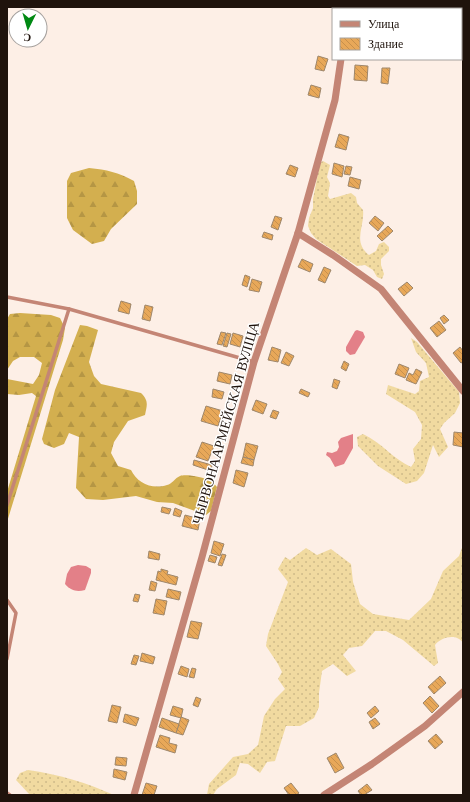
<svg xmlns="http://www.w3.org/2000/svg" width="470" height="802" font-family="Georgia,serif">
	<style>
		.grass { fill: url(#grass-dots) }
		.forest { fill: url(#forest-firs) }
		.water { fill: #e38088 }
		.building { fill: url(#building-back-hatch); stroke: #9e876c }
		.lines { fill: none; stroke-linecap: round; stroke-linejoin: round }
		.lane { stroke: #c48575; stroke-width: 3.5 }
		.street { stroke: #c48575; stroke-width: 7 }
		.labels { text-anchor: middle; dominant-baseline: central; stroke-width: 3; stroke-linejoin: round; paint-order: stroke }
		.street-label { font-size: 14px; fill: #1f130c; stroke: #fff }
	</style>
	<defs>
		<pattern id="grass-dots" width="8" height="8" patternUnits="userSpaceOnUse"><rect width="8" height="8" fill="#f1daa0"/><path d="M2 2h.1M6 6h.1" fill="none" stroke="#ceba89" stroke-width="1.8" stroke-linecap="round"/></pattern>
		<pattern id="forest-firs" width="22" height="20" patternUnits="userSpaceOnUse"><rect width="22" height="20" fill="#d3af4f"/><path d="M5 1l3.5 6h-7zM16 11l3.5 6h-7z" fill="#b59644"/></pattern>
		<pattern id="building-back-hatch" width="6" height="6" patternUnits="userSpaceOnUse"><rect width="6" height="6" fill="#e8a859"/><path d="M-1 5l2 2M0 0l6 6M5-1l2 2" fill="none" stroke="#c7904c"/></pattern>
	</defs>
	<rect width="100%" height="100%" fill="#fdefe6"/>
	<g class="grass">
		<path d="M323 161 330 165 327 177 330 183 328 196 330 199 351 193 356 197 357 203 363 210C365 227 352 241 369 255L376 251 379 244 384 242 389 247V251L381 259V265L384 274 382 279 377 277 373 270 365 265 357 266 316 239 311 233 308 226 309 218 313 208V199L320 163Z"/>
		<path d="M411 338 417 342 459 392 460 403 455 413 444 423 440 429 448 447 439 457 433 445 424 473 417 481 406 484 378 466 358 446 357 437 363 434C381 442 393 459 411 467L415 461 413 449 421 439 422 425 415 412 386 394 388 385 415 394 419 391 420 381 429 377 426 363 416 352Z"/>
		<path d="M463 545V643C457 633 441 637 435 645L438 663 434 666 403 640 386 631H375L362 646 349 648 343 655 356 671 347 676 333 664 322 671 319 693V707L314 718 300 726H286L275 761 267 762 260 773 248 764 240 763 236 775 217 789 213 795H207L209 784 233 757 248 754 258 745 264 716 275 699 285 689 278 679 282 672 278 664 266 646 268 634 288 582 278 569 285 557 290 560 306 548 317 555 331 549 351 564 353 582 360 604 373 614 409 620 431 599 443 571 459 556Z"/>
		<path d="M28 770C58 774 87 783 114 795H30L16 780 20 773Z"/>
	</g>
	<g class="forest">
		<path d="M89 168C107 170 118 172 134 181L137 191V204L111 229 104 241 92 244 73 230 67 218V181L71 173Z"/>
		<polygon points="20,313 51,315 60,318 65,328 63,340 7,522 7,492 36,396 32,393 19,395 7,394 7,379 33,384 39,375 42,363 34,357 20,357 13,361 7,370 7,319 10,314"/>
		<path d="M80 325 87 326 98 330 89 362 94 376 101 384 141 393C149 401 147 405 145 415L128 421 114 442 111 453 118 466 131 470C137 483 152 490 167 485 172 484 175 478 180 476 186 474 204 477 210 481 213 482 215 485 217 487L211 511 206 515 173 503 157 502 136 496 103 500 86 499 76 488 79 437 69 433 64 444 54 448 44 444 42 439 55 390Z"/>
	</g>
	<g class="water">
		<polygon points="357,330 363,332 365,337 355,354 350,355 346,351 346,347 355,331"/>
		<polygon points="353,434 353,448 344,464 335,467 330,458 326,455 327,452 332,453 337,451 339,447 338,442 341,438"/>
		<path d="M78 565 86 566 91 569V573L85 590C77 592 71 591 65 584L67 574 71 567Z"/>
	</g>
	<g class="building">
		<polygon points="318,56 328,59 324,71 315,69"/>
		<polygon points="355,65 368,66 367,81 354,80"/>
		<polygon points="382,68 390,68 388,84 381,83"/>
		<polygon points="311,85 321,88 319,98 308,95"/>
		<polygon points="339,134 349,137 346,150 335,147"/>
		<polygon points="334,163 344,166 342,177 332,174"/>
		<polygon points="290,165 298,168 295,177 286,174"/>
		<polygon points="346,166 352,167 350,175 344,174"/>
		<polygon points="350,177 361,180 359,189 348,186"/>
		<polygon points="275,216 282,218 278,230 271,227"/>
		<polygon points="375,216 384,223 378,231 369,223"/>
		<polygon points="388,226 393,231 382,241 377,236"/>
		<polygon points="264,232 273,235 272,240 262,237"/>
		<polygon points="302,259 313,264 310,272 298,267"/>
		<polygon points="324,267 331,270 325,283 318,280"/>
		<polygon points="245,275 250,277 247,287 242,285"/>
		<polygon points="252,279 262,282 259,292 249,290"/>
		<polygon points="407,282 413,288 404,296 398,289"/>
		<polygon points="121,301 131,304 129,314 118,311"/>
		<polygon points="145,305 153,307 150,321 142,319"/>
		<polygon points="444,315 449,320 444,324 440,318"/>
		<polygon points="439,321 446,330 437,337 430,328"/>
		<polygon points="221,332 226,333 222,345 217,344"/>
		<polygon points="227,333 231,334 227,347 223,346"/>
		<polygon points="233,333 243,336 240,347 230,344"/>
		<polygon points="272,347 281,350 278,362 268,360"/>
		<polygon points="460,347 463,351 463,362 461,363 453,353"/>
		<polygon points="286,352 294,356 289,366 281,363"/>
		<polygon points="344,361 349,364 346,371 341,368"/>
		<polygon points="399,364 409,368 405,378 395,374"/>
		<polygon points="416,369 422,372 416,384 406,380 409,373 413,375"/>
		<polygon points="219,372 232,375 230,384 217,381"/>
		<polygon points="334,379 340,381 337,389 332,387"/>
		<polygon points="213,389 224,392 222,399 212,397"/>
		<polygon points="301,389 310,393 308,397 299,393"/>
		<polygon points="256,400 267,404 263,414 252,410"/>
		<polygon points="206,406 223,411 218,426 201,421"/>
		<polygon points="273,410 279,412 276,419 270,417"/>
		<polygon points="454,432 463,433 463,447 453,445"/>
		<polygon points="202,442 214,446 208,461 196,457"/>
		<polygon points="246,443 258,446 254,460 243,457"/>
		<polygon points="243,457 254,460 253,466 241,463"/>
		<polygon points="194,460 212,465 211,471 193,465"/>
		<polygon points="236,470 248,473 244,487 233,483"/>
		<polygon points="162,507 171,509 169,514 161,512"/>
		<polygon points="175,508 182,511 180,517 173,515"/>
		<polygon points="185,515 200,519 198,530 182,526"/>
		<polygon points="214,541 224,544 220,556 211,553"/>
		<polygon points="149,551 160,554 159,560 148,558"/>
		<polygon points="222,554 226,555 222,566 218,565"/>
		<polygon points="210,555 217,557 215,563 208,561"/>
		<polygon points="161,569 168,571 167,574 178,577 176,585 156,580 158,571 161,572"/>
		<polygon points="151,581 157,583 155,591 149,590"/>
		<polygon points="168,589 181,592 179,600 166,597"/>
		<polygon points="135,594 140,595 138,602 133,601"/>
		<polygon points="156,599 167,601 164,615 153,613"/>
		<polygon points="191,621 202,623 198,639 187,637"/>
		<polygon points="142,653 155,657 153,664 140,661"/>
		<polygon points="134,655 139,656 136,665 131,664"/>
		<polygon points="181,666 189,669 187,677 178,674"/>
		<polygon points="192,668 196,669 194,678 189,677"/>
		<polygon points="440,676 446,683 434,694 428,687"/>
		<polygon points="430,696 439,706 432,713 423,703"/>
		<polygon points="196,697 201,699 198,707 193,705"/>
		<polygon points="112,705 121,707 117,723 108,721"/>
		<polygon points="173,706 183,709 181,718 170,715"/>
		<polygon points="375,706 379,711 371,718 367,713"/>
		<polygon points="125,714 139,718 136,726 123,722"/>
		<polygon points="181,717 189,720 183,735 176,733"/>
		<polygon points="162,718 179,724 176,733 159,727"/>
		<polygon points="375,718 380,724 373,729 369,722"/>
		<polygon points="436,734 443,742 435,749 428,741"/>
		<polygon points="160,735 170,738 169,743 177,745 175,753 156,747"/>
		<polygon points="336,753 344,768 335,773 327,758"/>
		<polygon points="116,757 127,758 126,766 115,765"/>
		<polygon points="114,769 127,772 125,780 113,777"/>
		<polygon points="146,783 157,786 154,795 142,795"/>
		<polygon points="291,783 299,793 296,795 289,795 284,788"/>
		<polygon points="367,784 372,790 364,795 361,795 358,791"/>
	</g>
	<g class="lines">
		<g class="lane">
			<polyline points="7,297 69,309 254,362"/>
			<polyline points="7,505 69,309"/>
			<polyline points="7,600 16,613 7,659"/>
			<polyline points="7,793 10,795"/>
		</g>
		<g class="street">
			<polyline points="347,9 347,7"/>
			<polyline points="298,233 333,255 381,289 463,391"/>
			<polyline points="134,795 202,557 254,362 298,233 335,100 341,59"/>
			<polyline points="324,795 372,764 425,726 463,692"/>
		</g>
	</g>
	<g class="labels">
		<g class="street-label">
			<text transform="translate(226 423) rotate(-74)">ЧЫРВОНААРМЕЙСКАЯ ВУЛІЦА</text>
		</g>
	</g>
	<rect width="470" height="802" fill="none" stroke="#1f130c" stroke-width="16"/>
	<rect x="332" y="8" width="130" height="52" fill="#ffffff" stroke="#a5a19e"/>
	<rect x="340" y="21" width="20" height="6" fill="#c48575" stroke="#a5a19e"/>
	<text x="368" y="28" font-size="12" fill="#1f130c">Улица</text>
	<rect x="340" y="38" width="20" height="12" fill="url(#building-back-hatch)" stroke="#a5a19e"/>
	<text x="368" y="48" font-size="12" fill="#1f130c">Здание</text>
	<g transform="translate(28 28) rotate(185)"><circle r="19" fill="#ffffff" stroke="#a5a19e"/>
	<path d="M0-3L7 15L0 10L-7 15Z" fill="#008913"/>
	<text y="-6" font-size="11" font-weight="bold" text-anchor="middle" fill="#1f130c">С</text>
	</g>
</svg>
